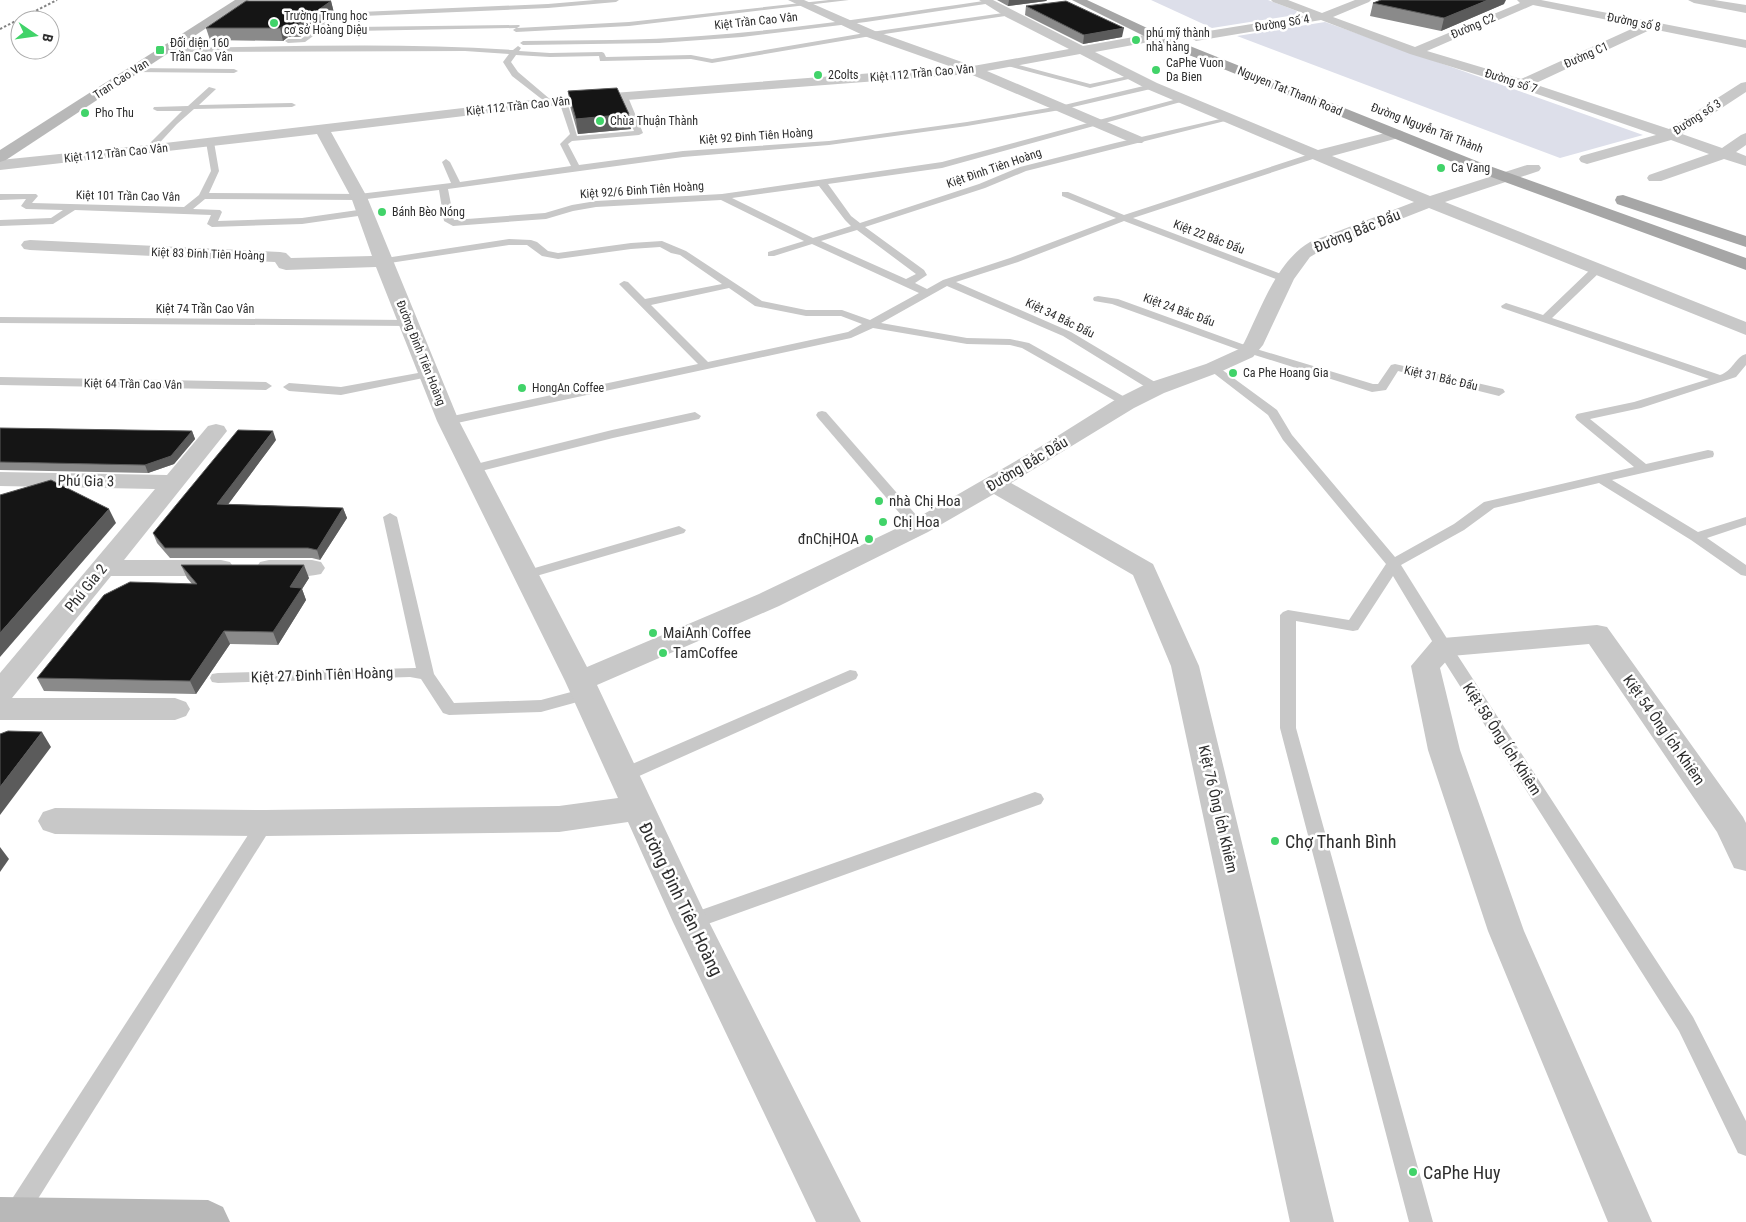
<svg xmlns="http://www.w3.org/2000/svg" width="1746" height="1222" font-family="'Roboto Condensed',sans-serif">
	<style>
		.green { fill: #dddfea }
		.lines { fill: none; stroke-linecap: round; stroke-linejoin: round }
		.service { fill: #c8c8c8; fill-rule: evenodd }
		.minor { fill: #c8c8c8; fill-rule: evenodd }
		.secondary { fill: #b8b8b8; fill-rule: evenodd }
		.primary { fill: #a6a6a6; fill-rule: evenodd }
		.rail { stroke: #838383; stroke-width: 2; stroke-dasharray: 2.5 2; stroke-linecap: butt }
		.wall { fill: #8a8a8a }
		.shaded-wall { fill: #5b5b5b }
		.building { fill: #151515; stroke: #5b5b5b }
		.poi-dot { fill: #41d369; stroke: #fff; stroke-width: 2 }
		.labels { text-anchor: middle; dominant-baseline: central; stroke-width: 5; stroke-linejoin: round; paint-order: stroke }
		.far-poi-label { font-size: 12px; fill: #2e2e2e; stroke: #fff; text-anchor: start }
		.far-street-label { font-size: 12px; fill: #2e2e2e; stroke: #fff }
		.street-label { font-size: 15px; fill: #2e2e2e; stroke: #fff }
		.poi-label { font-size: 15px; fill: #2e2e2e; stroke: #fff; text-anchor: start }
		.near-poi-label { font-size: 18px; fill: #2e2e2e; stroke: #fff; text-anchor: start }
		.near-street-label { font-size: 18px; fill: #2e2e2e; stroke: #fff }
	</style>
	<rect width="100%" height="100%" fill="#fff"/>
	<g class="green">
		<polygon points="1151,0 1268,0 1297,11 1295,15 1212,28"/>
		<polygon points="1325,22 1643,135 1560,158 1237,36"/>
	</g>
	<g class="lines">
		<g class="service">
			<polygon points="595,0 619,0 616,2 548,8 339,17 305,42 288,43 285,41 288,39 301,39 337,13 548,4"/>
			<polygon points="829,0 849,0 629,26 516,32 513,30 516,28 354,31 351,29 354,27 519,25 520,26 517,28 629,22"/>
			<path d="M990 0 992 1V3L866 22 742 37 659 43 523 45 520 43 523 41C582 40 642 41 701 36 798 29 894 14 990 0Z"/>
			<path d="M1010 12 1013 14 1012 15 871 36 712 63 691 59 603 61H600L599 56 550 57 516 55 511 62 518 72 551 100 552 102 548 104 512 76 503 62 509 54 465 51 165 52 162 50 165 48C281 47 397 42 513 50L518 46 521 48 519 51 550 53 602 52 604 53 606 57 691 55 712 59 871 32Z"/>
			<polygon points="1004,61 1090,84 1133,75 1137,77 1090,88 1004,65"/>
			<polygon points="131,68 234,69 238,71 234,73 134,72 131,72"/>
			<path d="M1152 84 1156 86 1155 88 1060 110 967 126 829 145 683 157 448 189 454 220 545 213 572 205 596 201 722 194 942 162 1181 98 1188 100 942 168 828 184 851 216 860 223 979 184 1020 167 1115 143 1229 117 1233 119 1026 171 985 188 865 227 924 270 927 275 915 283 927 289 943 280 1010 258 1116 218 1062 196V192H1068L1124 215 1313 153H1319V157L1133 218 1289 277 1290 279 1289 281H1281L1124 221 1018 262 956 282 1071 332 1160 385 1162 388 1160 391H1152L1063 336 947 286 881 323 967 338 1010 339 1029 343 1130 400 1132 403 1126 407 1022 348 1010 345 967 344 873 328 851 338 448 425 444 424 442 421 444 418 448 417 698 364 619 284 624 281 628 282 645 299 722 284 680 255 671 253 660 247 631 249 558 259 542 256 527 245H509L383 264 379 263V259L509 239 531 240 537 242 548 251 558 253 631 243 662 241 686 251 762 301 806 310H842L870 320 919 293 812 244 774 256H768V252L804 241 721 200 596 207 573 211 546 219 453 226 444 221 439 190 359 200 205 199 193 209 220 210 222 212 218 221 302 218 365 209 370 212 365 215 302 224 212 227 207 224 211 215 75 210 53 224 0 226V220L51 218 63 210 26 209 21 206 26 199 0 200V194H36L38 196 32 203 184 207 199 195 211 171 206 142 210 140 214 142 219 171 209 193 359 194 451 183 442 162 446 159 450 162 460 182 571 166 560 144 570 134 559 101 563 99 567 101 577 136 634 131 620 97 624 95 628 97 643 133 639 135 572 141 568 144 579 165 683 151 829 141 967 122 1060 106ZM819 186 845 220 851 226 813 238 732 198ZM857 230 916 274 906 279 821 241ZM729 288 755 306 806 316H841L862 324 848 332 708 362 651 305Z"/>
			<polygon points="209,87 216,89 199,105 292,103 296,105 292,107 194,109 177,124 151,152 145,152 145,148 182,111 157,111 153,109 154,107 188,106"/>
			<path d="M1596 267 1600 268V272L1552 318 1720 375C1733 371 1735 357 1746 354V365L1736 377 1641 408 1590 419 1646 464 1708 450 1713 451 1714 454 1713 457 1612 480 1698 532 1746 517V525L1707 538 1746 565V576L1741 575 1691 540 1599 483 1494 508 1464 530 1401 565 1456 653 1693 1017 1746 1121V1156L1738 1153 1679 1031 1444 661 1393 576 1358 630 1353 631 1296 621V728L1433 1222H1409L1280 728V615L1283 612 1288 610 1349 620 1386 564 1283 440 1268 415 1207 368 1213 365 1217 366 1277 410 1292 435 1395 557 1454 524 1484 502 1634 467 1577 420 1575 417 1577 414 1634 402 1709 379 1502 308 1501 306 1506 303 1543 315 1592 268Z"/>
			<polygon points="1098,296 1118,299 1253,348 1373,384 1378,384 1391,365 1395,364 1503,389 1505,392 1499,396 1398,371 1386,390 1372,392 1245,352 1112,304 1094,301 1093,299 1094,297"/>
			<polygon points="0,317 409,320 414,323 409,326 0,323"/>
			<polygon points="429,371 435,374 433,376 341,395 289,391 283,387 289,383 341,387"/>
			<polygon points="0,377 266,382 272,386 266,390 0,385"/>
			<polygon points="822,411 826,412 924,524 926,527 924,530 914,530 818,418 816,415 818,412"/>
			<polygon points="695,412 701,416 699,419 613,438 473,473 467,469 468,466 612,430"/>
			<polygon points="390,513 397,517 434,674 454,703 541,700 586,688 592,690 594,694 592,698 541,712 449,715 443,713 421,679 410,677 218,683 212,682 210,678 212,674 218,673 416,668 383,517"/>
			<polygon points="679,526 686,530 684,533 526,579 521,578 519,575 521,572"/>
			<polygon points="850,670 856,671 858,675 856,679 628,781 622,782 616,781 613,776 616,771"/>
			<polygon points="1035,792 1041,794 1044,799 1041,804 691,930 684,928 681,922 684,916"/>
			<polygon points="265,816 271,818 274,823 271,828 24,1221 8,1221 4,1213 8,1205 259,818"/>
		</g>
		<g class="minor">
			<path d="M788 0H804L875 31 973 66 1069 49 1006 17 979 0H993L1083 46 1156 33 1160 34 1162 37 1160 40 1095 52 1157 83 1318 150 1397 130 1402 131 1404 134 1402 137 1332 156 1430 196 1527 165H1539L1541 168 1539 171 1445 202 1746 322V335L1429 208 1322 250 1310 257 1294 279 1263 345 1253 357 1220 372 1164 393 1134 408 1011 483 1153 564 1199 666 1334 1222H1290L1171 666 1133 575 994 494 928 532 779 606 597 685 707 918 861 1222H816L673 922 628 822 559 832 265 836 55 834 43 830 38 821 43 812 55 808 265 810 559 806 618 798 565 681 437 421 376 267 286 270 279 268 275 262 30 250 24 249 21 245 24 241 30 240 280 252 286 253 291 258 372 256 351 197 317 134 0 170V160L148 145 548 98 952 67 867 37ZM1080 54 1147 89 1414 202 1310 242C1276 262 1261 309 1244 343L1239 349 1206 364 1148 383 1118 398 1040 447 910 522 759 594 587 667 459 421 367 197 331 132 548 106 970 74 1132 143H1142L1145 140 1142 137 987 71Z"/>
			<path d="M1271 0H1288L1322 13 1355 0H1371L1369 2 1333 17 1415 47 1520 3 1517 0H1541L1746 40V48L1652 29 1534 84 1669 129 1741 83 1746 82V92L1682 134 1722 148 1741 135 1746 133V145L1736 152 1746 156V166L1724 159 1661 181H1649L1647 178 1649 175 1709 154 1671 140 1587 164 1581 162 1579 159 1581 156 1656 135 1517 87 1410 54 1321 20 1196 41 1190 37 1196 33 1308 15 1273 2ZM1533 5 1638 26 1521 79 1427 51Z"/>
			<polygon points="1688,0 1714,0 1746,5 1746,13 1694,3"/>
			<polygon points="216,424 224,426 227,431 124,560 221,560 230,562 234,568 230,574 221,576 111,576 12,698 175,698 186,702 190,709 186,716 175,720 0,720 0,673 155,489 0,486 0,472 167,475 208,426"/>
			<path d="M269 560H312L321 562 325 568 321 574C303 578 278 578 260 574L256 568 260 562Z"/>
			<polygon points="1597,625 1607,627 1743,817 1746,823 1746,871 1734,868 1717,832 1589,644 1451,656 1440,668 1460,750 1524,931 1652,1222 1608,1222 1488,931 1428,750 1411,666 1433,640 1443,638"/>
		</g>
		<g class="secondary">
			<polygon points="235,0 249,0 6,160 0,162 0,150"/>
			<polygon points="0,1197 208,1200 223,1207 230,1222 0,1222"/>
		</g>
		<g class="primary">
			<polygon points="1072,0 1087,0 1160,34 1484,164 1746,258 1746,270 1472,170 1152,40"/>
			<polygon points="1623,195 1746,236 1746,247 1617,204 1615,200 1617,196"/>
		</g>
		<polyline class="rail" points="0,29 57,0"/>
	</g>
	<g class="wall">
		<polygon points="997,0 1047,0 1046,1 1008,6"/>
		<polygon points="331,1 334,13 300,37 288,37 283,41 210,40 206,28"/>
		<polygon points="1373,3 1504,4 1441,31 1370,16"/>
		<polygon points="1026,6 1122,37 1083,44 1025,15"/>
		<polygon points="568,91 631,129 578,134 570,106"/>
		<polygon points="0,428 192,431 195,439 174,464 148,473 0,470"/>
		<polygon points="276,440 228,504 343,508 347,518 320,560 312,558 170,558 157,543 153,533"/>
		<polygon points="181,565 309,578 302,589 306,600 278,645 230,644 196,694 44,691 37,678 192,584 187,578"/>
	</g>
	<g class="shaded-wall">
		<polygon points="1009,0 1047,0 1046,1 1008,6"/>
		<polygon points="1488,0 1506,0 1504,4 1441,31 1444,18"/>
		<polygon points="331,1 334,13 300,37 297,25"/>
		<polygon points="285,25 288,37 283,41 280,28"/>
		<polygon points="1124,28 1122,37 1083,44 1084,35"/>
		<polygon points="629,114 631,129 578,134 576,119"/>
		<polygon points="192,431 195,439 174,464 148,473 145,465"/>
		<polygon points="273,431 276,440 221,514 217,504"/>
		<polygon points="343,508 347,518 320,560 317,550"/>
		<polygon points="109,509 116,523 0,657 0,633"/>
		<polygon points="304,565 309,578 302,589 306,600 278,645 273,632 290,587"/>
		<polygon points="224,631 230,644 196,694 190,681"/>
		<polygon points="42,732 51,747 0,815 0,787"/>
		<polygon points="0,847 9,859 0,872"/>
	</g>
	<g class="building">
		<polygon points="1381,0 1488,0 1444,18 1373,3"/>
		<polygon points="246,1 331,1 297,25 285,25 280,28 206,28"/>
		<polygon points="1066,1 1124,28 1084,35 1026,6"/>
		<polygon points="617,88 629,114 576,119 568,91"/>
		<polygon points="0,428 192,431 171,456 145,465 0,462"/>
		<polygon points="238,430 273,431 217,504 343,508 317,550 308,548 165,548 153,533"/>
		<polygon points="51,480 109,509 0,633 0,495"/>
		<polygon points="181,565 304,565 290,587 302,588 273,632 224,631 190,681 37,678 104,595 130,582 197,584"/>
		<polygon points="8,731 42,732 0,787 0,734"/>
	</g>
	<g class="poi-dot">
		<circle cx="274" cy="23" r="5"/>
		<circle cx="1136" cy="40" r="5"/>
		<rect x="155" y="45" width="10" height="10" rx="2.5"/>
		<circle cx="1156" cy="70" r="5"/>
		<circle cx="818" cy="75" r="5"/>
		<circle cx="85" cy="113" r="5"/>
		<circle cx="600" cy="121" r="5"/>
		<circle cx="1441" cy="168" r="5"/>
		<circle cx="382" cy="212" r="5"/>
		<circle cx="1233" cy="373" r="5"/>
		<circle cx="522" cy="388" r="5"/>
		<circle cx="879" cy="501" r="5"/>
		<circle cx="883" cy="522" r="5"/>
		<circle cx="869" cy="539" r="5"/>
		<circle cx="653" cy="633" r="5"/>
		<circle cx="663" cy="653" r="5"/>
		<circle cx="1275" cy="841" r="5"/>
		<circle cx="1413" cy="1172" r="5"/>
	</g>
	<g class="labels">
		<g class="far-poi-label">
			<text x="284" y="16">Trường Trung học<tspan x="284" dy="14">cơ sở Hoàng Diệu</tspan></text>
			<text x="1146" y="33">phú mỹ thành<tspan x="1146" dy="14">nhà hàng</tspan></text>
			<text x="170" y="43">Đối diện 160<tspan x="170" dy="14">Trần Cao Vân</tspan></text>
			<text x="1166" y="63">CaPhe Vuon<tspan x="1166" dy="14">Da Bien</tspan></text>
			<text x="828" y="75">2Colts</text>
			<text x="95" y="113">Pho Thu</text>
			<text x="610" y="121">Chùa Thuận Thành</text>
			<text x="1451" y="168">Ca Vang</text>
			<text x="392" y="212">Bánh Bèo Nóng</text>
			<text x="1243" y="373">Ca Phe Hoang Gia</text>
			<text x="532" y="388">HongAn Coffee</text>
		</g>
		<g class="far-street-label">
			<text transform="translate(756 21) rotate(-6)">Kiệt Trần Cao Vân</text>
			<text transform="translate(1634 22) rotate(11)">Đường số 8</text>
			<text transform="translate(1282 23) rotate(-9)">Đường Số 4</text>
			<text transform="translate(1473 26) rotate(-23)">Đường C2</text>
			<text transform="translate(1586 55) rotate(-24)">Đường C1</text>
			<text transform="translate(922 73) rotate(-5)">Kiệt 112 Trần Cao Vân</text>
			<text transform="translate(121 79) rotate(-33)">Tran Cao Van</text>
			<text transform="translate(1511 81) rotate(18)">Đường số 7</text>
			<text transform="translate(1290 91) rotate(22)">Nguyen Tat Thanh Road</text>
			<text transform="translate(518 106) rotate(-6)">Kiệt 112 Trần Cao Vân</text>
			<text transform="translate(1697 117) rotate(-33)">Đường số 3</text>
			<text transform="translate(1427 128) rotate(21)">Đường Nguyễn Tất Thành</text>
			<text transform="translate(756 136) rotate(-4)">Kiệt 92 Đinh Tiên Hoàng</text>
			<text transform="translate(116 153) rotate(-6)">Kiệt 112 Trần Cao Vân</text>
			<text transform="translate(994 168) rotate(-19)">Kiệt Đinh Tiên Hoàng</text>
			<text transform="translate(642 190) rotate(-4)">Kiệt 92/6 Đinh Tiên Hoàng</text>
			<text transform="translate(128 196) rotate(1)">Kiệt 101 Trần Cao Vân</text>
			<text transform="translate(1209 237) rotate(21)">Kiệt 22 Bắc Đẩu</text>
			<text transform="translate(208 254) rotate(2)">Kiệt 83 Đinh Tiên Hoàng</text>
			<text x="205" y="309">Kiệt 74 Trần Cao Vân</text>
			<text transform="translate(1179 310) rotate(20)">Kiệt 24 Bắc Đẩu</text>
			<text transform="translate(1060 318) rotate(26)">Kiệt 34 Bắc Đẩu</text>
			<text transform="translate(421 353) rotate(68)">Đường Đinh Tiên Hoàng</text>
			<text transform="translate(1441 378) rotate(13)">Kiệt 31 Bắc Đẩu</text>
			<text transform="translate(133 384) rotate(1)">Kiệt 64 Trần Cao Vân</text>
		</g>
		<g class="street-label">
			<text transform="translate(1357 231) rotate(-22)">Đường Bắc Đẩu</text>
			<text transform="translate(1027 464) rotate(-31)">Đường Bắc Đẩu</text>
			<text transform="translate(86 481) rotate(1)">Phú Gia 3</text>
			<text transform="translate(86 588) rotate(-51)">Phú Gia 2</text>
			<text transform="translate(322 675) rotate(-2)">Kiệt 27 Đinh Tiên Hoàng</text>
			<text transform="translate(1664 730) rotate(55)">Kiệt 54 Ông Ích Khiêm</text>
			<text transform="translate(1502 739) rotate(57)">Kiệt 58 Ông Ích Khiêm</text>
			<text transform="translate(1218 809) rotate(77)">Kiệt 76 Ông Ích Khiêm</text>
		</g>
		<g class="poi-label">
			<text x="889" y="501">nhà Chị Hoa</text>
			<text x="893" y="522">Chị Hoa</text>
			<text x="859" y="539" text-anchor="end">đnChịHOA</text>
			<text x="663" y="633">MaiAnh Coffee</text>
			<text x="673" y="653">TamCoffee</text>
		</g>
		<g class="near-poi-label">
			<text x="1285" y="841">Chợ Thanh Bình</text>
			<text x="1423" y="1172">CaPhe Huy</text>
		</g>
		<g class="near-street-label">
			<text transform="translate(681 899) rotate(64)">Đường Đinh Tiên Hoàng</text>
		</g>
	</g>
	<g transform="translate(35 35) rotate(103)"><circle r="24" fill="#ffffff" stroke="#ababab"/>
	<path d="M0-4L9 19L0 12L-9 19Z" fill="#41d369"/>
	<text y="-8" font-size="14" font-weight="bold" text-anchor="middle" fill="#2e2e2e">B</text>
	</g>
</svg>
